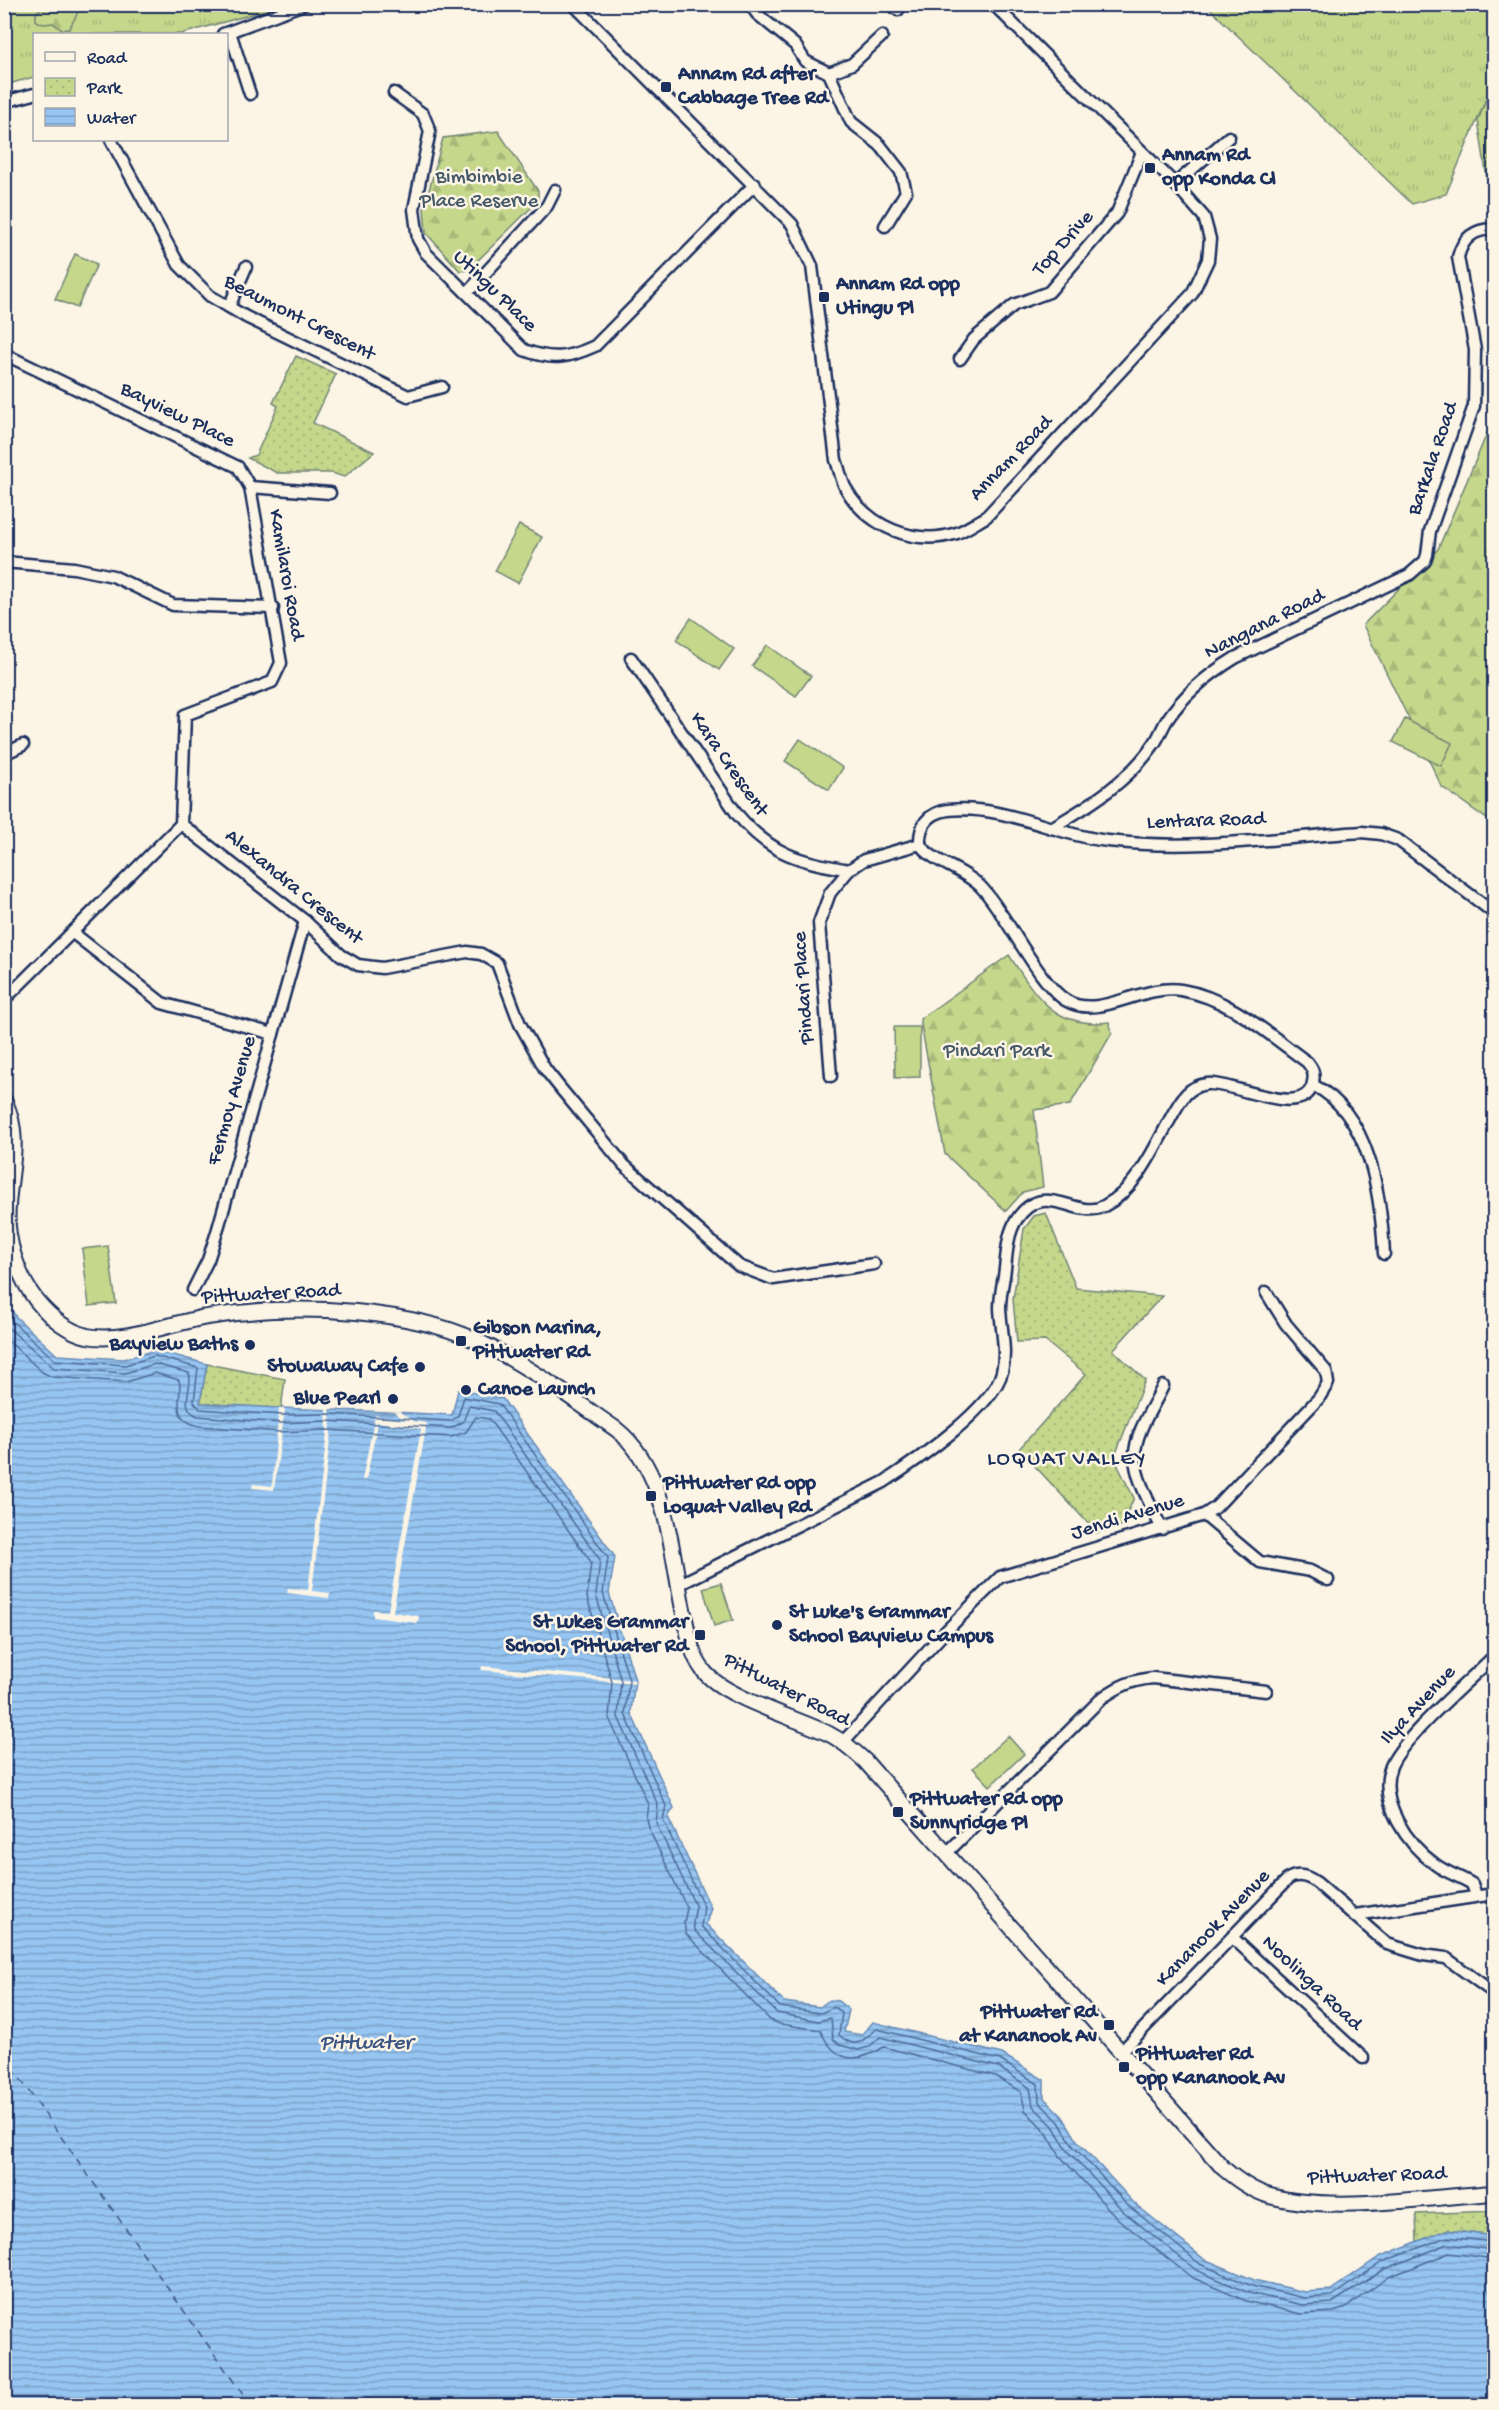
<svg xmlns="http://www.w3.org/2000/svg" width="1499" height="2410" font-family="'Gochi Hand',sans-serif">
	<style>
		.grass { fill: url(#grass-tufts); stroke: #708374; stroke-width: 1.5 }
		.forest { fill: url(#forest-firs); stroke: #708374; stroke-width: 1.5 }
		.park { fill: url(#park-dots); stroke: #708374; stroke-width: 1.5 }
		.pitch { fill: #c4d78b; stroke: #708374; stroke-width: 1.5 }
		.water { fill: url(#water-rules); stroke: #6589b6; stroke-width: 1.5 }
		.pier { fill: #fcf5e5 }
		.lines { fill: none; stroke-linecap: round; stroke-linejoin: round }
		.shore { stroke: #4c6b99; stroke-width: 1.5 }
		.ferry { stroke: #3a5483; stroke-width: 1.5; stroke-dasharray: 8 6; stroke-linecap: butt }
		.minor-casing { stroke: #1b2f5e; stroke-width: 15 }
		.major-casing { stroke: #1b2f5e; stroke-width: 18 }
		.minor { stroke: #fcf5e5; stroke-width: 10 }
		.major { stroke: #fcf5e5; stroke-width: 14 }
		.poi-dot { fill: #1b2f5e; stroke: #fcf5e5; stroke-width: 2 }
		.labels { text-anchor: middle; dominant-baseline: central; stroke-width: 5; stroke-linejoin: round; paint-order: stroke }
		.poi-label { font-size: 21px; font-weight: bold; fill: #1b2f5e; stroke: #fcf5e5; text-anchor: start }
		.park-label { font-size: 21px; fill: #455969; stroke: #fcf5e5 }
		.street-label { font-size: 21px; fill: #1b2f5e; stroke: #fcf5e5 }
		.neighbourhood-label { font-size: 22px; letter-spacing: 1.5px; fill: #1b2f5e; stroke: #fcf5e5 }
		.water-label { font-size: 22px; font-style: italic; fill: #3a5483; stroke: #fcf5e5 }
	</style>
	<defs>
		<pattern id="grass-tufts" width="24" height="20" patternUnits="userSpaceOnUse" patternTransform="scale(1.5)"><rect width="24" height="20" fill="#c4d78b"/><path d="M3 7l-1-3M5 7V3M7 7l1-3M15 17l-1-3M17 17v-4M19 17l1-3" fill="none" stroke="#a8b97a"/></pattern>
		<pattern id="forest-firs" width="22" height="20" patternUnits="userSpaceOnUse" patternTransform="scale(1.5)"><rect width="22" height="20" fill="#c4d78b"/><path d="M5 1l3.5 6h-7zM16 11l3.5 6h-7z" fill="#a8b97a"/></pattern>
		<pattern id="park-dots" width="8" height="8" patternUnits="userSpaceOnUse" patternTransform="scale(1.5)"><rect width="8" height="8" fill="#c4d78b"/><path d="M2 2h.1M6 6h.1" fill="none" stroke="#a8b97a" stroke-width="1.8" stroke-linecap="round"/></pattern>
		<pattern id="water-rules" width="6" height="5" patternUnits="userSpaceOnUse" patternTransform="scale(1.5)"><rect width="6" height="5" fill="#96c5f1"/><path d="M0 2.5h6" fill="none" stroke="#7aa0c6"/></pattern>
	</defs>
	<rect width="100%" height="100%" fill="#fcf5e5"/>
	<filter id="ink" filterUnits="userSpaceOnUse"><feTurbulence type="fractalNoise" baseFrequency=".0167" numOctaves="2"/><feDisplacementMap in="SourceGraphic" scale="12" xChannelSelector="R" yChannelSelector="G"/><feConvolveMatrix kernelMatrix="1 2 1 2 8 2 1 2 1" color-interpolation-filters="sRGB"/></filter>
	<g filter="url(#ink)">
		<g class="grass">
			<polygon points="5,5 285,5 181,34 34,34 34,77 5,85"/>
			<polygon points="1206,5 1494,5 1494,80 1446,194 1412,204"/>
		</g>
		<g class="forest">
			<polygon points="46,4 78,5 77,14 69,29 62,30 53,23 43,24 36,21 36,13"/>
			<polygon points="1494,80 1494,824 1442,787 1363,625 1438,549 1491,424 1490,199 1478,120"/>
			<polygon points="498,131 538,191 538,201 468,270 460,271 426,233 424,209 443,138"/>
			<path d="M1009 955C1036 996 1054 1029 1109 1022L1112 1033 1070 1105 1034 1110 1043 1187 1023 1192 1006 1211 945 1154 920 1019Z"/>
		</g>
		<g class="park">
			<polygon points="296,356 336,374 313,423 374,452 344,477 332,473 277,473 248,458 256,455 278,406 273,403"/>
			<polygon points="1046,1213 1076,1288 1162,1296 1113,1350 1145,1380 1114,1458 1134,1498 1121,1526 1097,1533 1019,1449 1086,1374 1045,1341 1017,1342 1013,1299 1024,1229 1034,1216"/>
			<polygon points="207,1364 285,1379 281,1409 200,1403"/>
			<polygon points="1494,2211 1494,2236 1446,2230 1417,2242 1416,2214"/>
		</g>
		<g class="pitch">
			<polygon points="75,254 97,264 77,308 55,299"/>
			<polygon points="519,525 542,537 518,583 495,571"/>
			<polygon points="691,618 734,649 719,670 676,640"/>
			<polygon points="767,645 811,676 796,696 752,666"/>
			<polygon points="1405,719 1452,743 1441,766 1393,742"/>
			<polygon points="800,739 843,768 829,790 785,761"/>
			<polygon points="894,1027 920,1027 920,1077 895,1078"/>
			<polygon points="108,1246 116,1303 89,1306 82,1249"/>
			<polygon points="721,1583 733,1620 714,1626 703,1588"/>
			<polygon points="1008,1736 1024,1754 990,1786 973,1768"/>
		</g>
		<path class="water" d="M4 1297 16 1317 57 1355 124 1359 155 1350 207 1364 200 1403C284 1410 368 1410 452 1415L458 1390 502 1398 615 1557 609 1593 635 1680 631 1713 674 1808 668 1817 711 1908 706 1924 784 2002 820 2007 829 2000 838 2001 849 2010 844 2032 862 2035 873 2022 1002 2054 1044 2080V2098L1063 2117 1078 2142 1134 2203 1204 2259 1254 2280 1305 2292 1331 2290 1379 2257 1446 2230 1494 2236V2405H5Z"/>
		<g class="pier">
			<polygon points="326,1408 330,1408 331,1432 312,1591 330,1593 329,1598 287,1593 288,1588 308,1590 327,1433"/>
			<polygon points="279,1409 285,1409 274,1490 252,1488 253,1484 272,1486"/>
			<polygon points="393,1411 400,1412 414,1421 427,1423 393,1612 419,1616 418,1623 373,1617 373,1610 388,1611 421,1429 378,1422 366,1480 362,1480 375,1415 404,1420"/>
			<polygon points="482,1666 635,1680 634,1684 481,1670"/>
		</g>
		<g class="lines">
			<g class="shore">
				<path d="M4 1309 12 1321 55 1360 125 1365 155 1356 198 1368 194 1402 200 1409 281 1415 326 1414 451 1421 458 1416 464 1397 499 1404 608 1558 603 1593 629 1680 625 1714 666 1806 663 1820 704 1907 701 1926 780 2007 820 2013C830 2011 833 2002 842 2013L839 2035C858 2052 864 2038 877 2029L1000 2060 1038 2084 1039 2102 1059 2122 1073 2146 1130 2207 1200 2264 1252 2286 1305 2298 1332 2296 1382 2262 1447 2237 1494 2242"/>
				<path d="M4 1324 54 1368 125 1373 155 1364 189 1373C194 1388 177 1408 198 1416L281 1423 326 1421 451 1428 463 1422 469 1406 494 1411 600 1560 596 1595 621 1681 618 1717 658 1805 656 1823 696 1907 693 1921 694 1930 777 2013 818 2021 831 2018 833 2039 840 2045 858 2050 869 2047 880 2037 998 2067 1030 2088 1033 2106 1053 2126 1068 2151 1124 2212 1196 2270 1249 2293 1303 2305 1332 2303 1385 2269 1448 2244 1494 2250"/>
				<path d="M4 1337 42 1372 52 1377 126 1382 155 1373 179 1380C184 1398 167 1418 199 1426L280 1432 326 1430 451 1437 466 1432 476 1417 489 1419 591 1562 587 1597 612 1682 609 1718 648 1804 646 1818 648 1827 687 1908 684 1923 686 1934 770 2020 780 2024 820 2030C835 2062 855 2065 884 2047L995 2076 1021 2092 1025 2110 1046 2132 1060 2156 1118 2219 1191 2277 1246 2301 1301 2314 1333 2312 1343 2309 1389 2277 1449 2253 1494 2259"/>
			</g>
			<polyline class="ferry" points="4,2056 251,2406"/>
			<defs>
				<g id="minor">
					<path d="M573 4 792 224 812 266 836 460C839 468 841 479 845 487 866 526 914 547 957 533 967 529 977 522 986 517L1192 294 1208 260 1210 239 1204 217 1175 184 993 4"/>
					<polyline points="750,4 757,14 795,45 805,61 829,73 851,122 880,145 901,172 906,192 885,226"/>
					<polyline points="890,4 898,10"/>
					<polyline points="230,32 250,94"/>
					<polyline points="223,34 304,4"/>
					<polyline points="829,73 852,64 882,36"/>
					<path d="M394 93 423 114 430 131 414 209 418 239 426 253 524 350C553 361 568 358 595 346L755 184"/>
					<polyline points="4,102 34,94"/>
					<polyline points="111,140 179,265 210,296 246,317 408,396 442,387"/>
					<polyline points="1175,184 1229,137"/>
					<polyline points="467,293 547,206 555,190"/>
					<polyline points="229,307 246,267"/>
					<polyline points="4,354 238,467 250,487 330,493"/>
					<polyline points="960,359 974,339 1014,305 1049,292 1117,213 1142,152"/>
					<polyline points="4,562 74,568 113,576 173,605 273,608"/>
					<path d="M631 658 737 814C771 855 799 861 849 870L864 860 920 844"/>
					<polyline points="4,754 23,745"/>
					<polyline points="181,824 305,921 341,955 358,965 382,968 467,952 481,954 497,963 520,1024 545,1069 561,1089 624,1165 739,1266 773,1279 874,1264"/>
					<polyline points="181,824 185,715 272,682 281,663 250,487"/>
					<path d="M1051 828C1089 806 1129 781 1154 744 1159 737 1162 728 1167 720 1184 694 1209 674 1235 658L1409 575 1425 561 1427 555 1430 531 1474 406 1475 350 1458 257C1463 237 1475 229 1494 229"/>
					<path d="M920 844C919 825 928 813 948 810 1004 804 1054 835 1108 841 1193 851 1277 838 1362 832L1381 834 1398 840 1494 913"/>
					<polyline points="73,933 162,1003 273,1034"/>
					<polyline points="4,1000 181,824"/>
					<polyline points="831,1076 819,923 830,893 849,870"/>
					<path d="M1313 1085C1371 1114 1381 1197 1384 1254"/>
					<polyline points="193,1290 208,1260 217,1232 305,921"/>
					<polyline points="1204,1515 1260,1562 1310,1571 1328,1580"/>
					<path d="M1162 1529C1153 1510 1134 1476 1135 1455 1135 1432 1154 1406 1163 1386"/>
					<path d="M678 1585 884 1482C916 1461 993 1408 1002 1372 1007 1351 1001 1329 1000 1308 1000 1297 1002 1287 1004 1276 1007 1258 1006 1235 1017 1219 1045 1178 1076 1221 1104 1206 1138 1189 1156 1144 1174 1112 1182 1098 1189 1086 1207 1084 1232 1081 1307 1122 1313 1082 1315 1073 1312 1068 1307 1062 1268 1034 1230 998 1181 990 1141 984 1100 1020 1067 1001 1040 986 1007 915 982 888 966 870 931 862 920 844"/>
					<polyline points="843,1742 942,1635 1000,1577 1204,1515 1216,1507 1319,1398 1328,1383 1326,1371 1286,1324 1266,1292"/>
					<path d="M948 1852 1102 1698C1119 1686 1132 1680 1153 1678L1266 1691"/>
					<path d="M1476 1895 1472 1884C1461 1877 1447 1873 1436 1865 1408 1845 1377 1802 1391 1766 1403 1737 1469 1681 1494 1656"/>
					<polyline points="1355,1915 1494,1894"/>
					<polyline points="1233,1938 1363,2058"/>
					<path d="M1121 2052 1288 1879C1298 1873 1308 1876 1317 1883L1387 1944 1423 1955 1446 1958 1494 1993"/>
				</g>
				<path id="major" d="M4 1100C22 1136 10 1169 8 1206 5 1238 17 1275 36 1300 49 1316 67 1331 87 1336 125 1343 170 1323 207 1317 255 1309 308 1308 356 1312 396 1316 439 1323 475 1340 525 1363 571 1398 616 1429 668 1470 671 1554 684 1614 688 1634 691 1654 703 1670 722 1697 797 1718 829 1734 843 1741 854 1751 865 1761L1223 2168C1237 2180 1252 2191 1270 2196 1330 2213 1431 2197 1494 2193"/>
			</defs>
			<use href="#minor" class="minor-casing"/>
			<use href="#major" class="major-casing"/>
			<use href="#minor" class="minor"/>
			<use href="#major" class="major"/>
		</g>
	</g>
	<g class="poi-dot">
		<rect x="660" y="81" width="12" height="12" rx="3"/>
		<rect x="1144" y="162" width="12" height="12" rx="3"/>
		<rect x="818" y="291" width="12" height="12" rx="3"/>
		<rect x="455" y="1335" width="12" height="12" rx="3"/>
		<circle cx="250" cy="1345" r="6"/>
		<circle cx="420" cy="1367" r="6"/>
		<circle cx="466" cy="1390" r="6"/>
		<circle cx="393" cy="1399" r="6"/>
		<rect x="645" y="1490" width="12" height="12" rx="3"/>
		<circle cx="777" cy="1625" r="6"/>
		<rect x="694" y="1629" width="12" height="12" rx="3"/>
		<rect x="892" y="1806" width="12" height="12" rx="3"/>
		<rect x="1103" y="2019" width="12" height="12" rx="3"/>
		<rect x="1118" y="2061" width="12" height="12" rx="3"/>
	</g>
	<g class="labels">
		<g class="poi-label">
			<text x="678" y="75">Annam Rd after<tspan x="678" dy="24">Cabbage Tree Rd</tspan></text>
			<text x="1162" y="156">Annam Rd<tspan x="1162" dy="24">opp Konda Cl</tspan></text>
			<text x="836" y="285">Annam Rd opp<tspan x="836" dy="24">Utingu Pl</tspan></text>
			<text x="473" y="1329">Gibson Marina,<tspan x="473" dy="24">Pittwater Rd</tspan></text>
			<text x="238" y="1345" text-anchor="end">Bayview Baths</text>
			<text x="408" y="1367" text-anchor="end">Stowaway Cafe</text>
			<text x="478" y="1390">Canoe Launch</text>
			<text x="381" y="1399" text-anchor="end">Blue Pearl</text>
			<text x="663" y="1484">Pittwater Rd opp<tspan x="663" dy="24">Loquat Valley Rd</tspan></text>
			<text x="789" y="1613">St Luke's Grammar<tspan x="789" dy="24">School Bayview Campus</tspan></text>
			<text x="688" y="1623" text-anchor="end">St Lukes Grammar<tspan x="688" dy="24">School, Pittwater Rd</tspan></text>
			<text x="910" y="1800">Pittwater Rd opp<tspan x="910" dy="24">Sunnyridge Pl</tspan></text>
			<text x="1097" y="2013" text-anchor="end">Pittwater Rd<tspan x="1097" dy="24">at Kananook Av</tspan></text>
			<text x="1136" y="2055">Pittwater Rd<tspan x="1136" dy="24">opp Kananook Av</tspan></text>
		</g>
		<g class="park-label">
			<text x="479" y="178">Bimbimbie<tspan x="479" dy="24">Place Reserve</tspan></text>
			<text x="997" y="1052">Pindari Park</text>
		</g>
		<g class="street-label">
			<text transform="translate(1064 244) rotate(-48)">Top Drive</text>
			<text transform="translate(494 292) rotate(44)">Utingu Place</text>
			<text transform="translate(299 319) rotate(27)">Beaumont Crescent</text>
			<text transform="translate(177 416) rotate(26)">Bayview Place</text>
			<text transform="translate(1012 459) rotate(-46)">Annam Road</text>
			<text transform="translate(1434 459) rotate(-71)">Barkala Road</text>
			<text transform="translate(285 575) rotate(80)">Kamilaroi Road</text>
			<text transform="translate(1265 625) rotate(-27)">Nangana Road</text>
			<text transform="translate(728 765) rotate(55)">Kara Crescent</text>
			<text transform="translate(1206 822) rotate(-2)">Lentara Road</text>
			<text transform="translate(293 888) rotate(39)">Alexandra Crescent</text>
			<text transform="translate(805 988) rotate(-94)">Pindari Place</text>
			<text transform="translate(233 1101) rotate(-74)">Fermoy Avenue</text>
			<text transform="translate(271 1295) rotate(-3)">Pittwater Road</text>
			<text transform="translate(1128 1518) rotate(-17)">Jendi Avenue</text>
			<text transform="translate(786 1691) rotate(27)">Pittwater Road</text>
			<text transform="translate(1419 1706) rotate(-47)">Ilya Avenue</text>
			<text transform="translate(1214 1929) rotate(-46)">Kananook Avenue</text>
			<text transform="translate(1311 1984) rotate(43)">Noolinga Road</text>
			<text transform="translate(1377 2177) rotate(-2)">Pittwater Road</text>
		</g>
		<g class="neighbourhood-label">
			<text x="1067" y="1460">LOQUAT VALLEY</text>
		</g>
		<g class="water-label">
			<text x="366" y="2044">Pittwater</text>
		</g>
	</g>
	<rect width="1499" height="2410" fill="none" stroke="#fcf5e5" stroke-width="24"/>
	<rect x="12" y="12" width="1475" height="2386" fill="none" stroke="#1b2f5e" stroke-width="2" filter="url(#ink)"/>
	<rect x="33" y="33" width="195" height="108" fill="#fcf5e5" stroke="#a2a6af" stroke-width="1.5"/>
	<rect x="45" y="52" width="30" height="9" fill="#fcf5e5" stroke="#a2a6af" stroke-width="1.5"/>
	<text x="87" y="63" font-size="18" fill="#1b2f5e">Road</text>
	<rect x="45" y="78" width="30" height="18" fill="url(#park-dots)" stroke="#a2a6af" stroke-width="1.5"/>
	<text x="87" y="93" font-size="18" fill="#1b2f5e">Park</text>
	<rect x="45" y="108" width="30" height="18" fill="url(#water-rules)" stroke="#a2a6af" stroke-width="1.5"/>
	<text x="87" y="123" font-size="18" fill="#1b2f5e">Water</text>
</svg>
